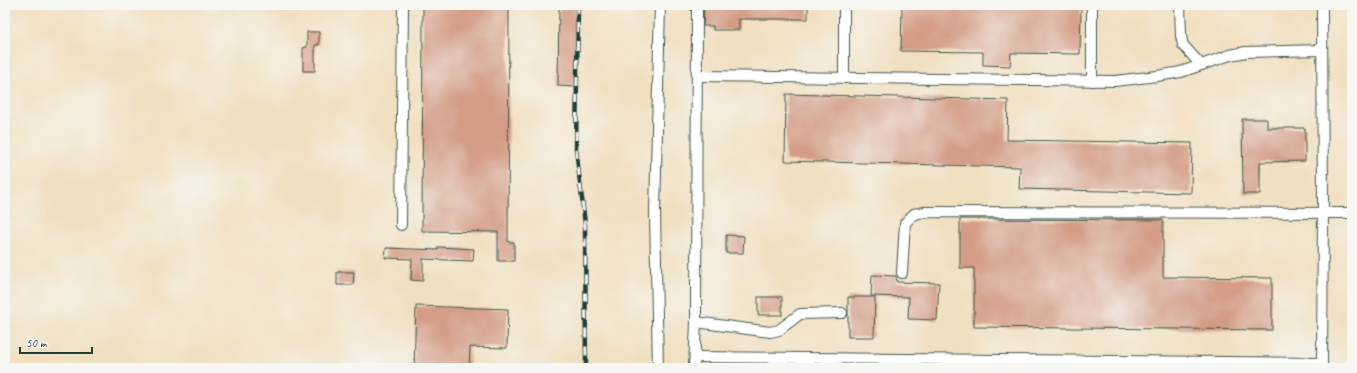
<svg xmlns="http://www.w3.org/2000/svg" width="1357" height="373" font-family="Caveat,sans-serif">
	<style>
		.building { fill: #d39c86 }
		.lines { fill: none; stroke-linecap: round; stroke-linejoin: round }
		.minor-casing { stroke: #3e5549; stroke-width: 12 }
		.minor { stroke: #fff; stroke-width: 10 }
		.rail-casing { stroke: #1f3d34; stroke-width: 4.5 }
		.rail { stroke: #f6f6f2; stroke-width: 3; stroke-dasharray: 9; stroke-linecap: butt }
	</style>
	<rect width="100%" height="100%" fill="#f6f6f2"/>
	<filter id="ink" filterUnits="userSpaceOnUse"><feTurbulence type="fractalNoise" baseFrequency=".025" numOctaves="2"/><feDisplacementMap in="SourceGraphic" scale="8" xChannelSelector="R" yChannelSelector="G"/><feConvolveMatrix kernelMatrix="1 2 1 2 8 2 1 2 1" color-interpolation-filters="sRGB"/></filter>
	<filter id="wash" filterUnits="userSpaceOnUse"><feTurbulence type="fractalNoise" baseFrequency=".012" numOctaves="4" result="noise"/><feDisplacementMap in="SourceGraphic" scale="16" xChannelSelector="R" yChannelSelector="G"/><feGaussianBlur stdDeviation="0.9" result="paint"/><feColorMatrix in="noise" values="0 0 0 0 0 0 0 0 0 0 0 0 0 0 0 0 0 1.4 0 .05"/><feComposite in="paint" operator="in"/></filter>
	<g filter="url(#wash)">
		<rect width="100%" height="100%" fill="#f1dfc1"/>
		<g id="blocks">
			<g class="building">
				<polygon points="423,5 509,5 508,242 514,242 514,261 498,261 498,232 422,231"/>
				<polygon points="559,5 577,5 576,87 558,86"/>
				<polygon points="704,5 808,5 808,19 739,19 739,30 713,30 713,26 703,26"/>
				<polygon points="902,5 1081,5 1080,54 1011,53 1010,66 983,65 983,52 901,51"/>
				<polygon points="307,32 319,32 319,45 315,45 315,71 303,71 303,48 307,47"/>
				<polygon points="786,94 1008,100 1007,140 1192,143 1191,193 1019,189 1020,167 785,161"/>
				<polygon points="1242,119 1267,119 1267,128 1305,128 1305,161 1260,162 1260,194 1243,194"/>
				<polygon points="960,219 1163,220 1163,277 1272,278 1272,330 974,327 974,268 960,268"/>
				<polygon points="726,235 744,236 743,253 726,253"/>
				<polygon points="438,247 474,249 473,261 423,259 423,281 411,280 412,259 385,258 386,248 438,250"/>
				<polygon points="337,272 354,272 353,285 337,285"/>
				<polygon points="872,275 896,276 897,282 939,283 937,320 908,319 909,297 871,296"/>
				<rect x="758" y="297" width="24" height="18"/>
				<polygon points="848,297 875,297 874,337 848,337"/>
				<polygon points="416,306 508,309 507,348 470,347 469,368 414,368"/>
				<rect x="734" y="364" width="34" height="4"/>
			</g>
		</g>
	</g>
	<g filter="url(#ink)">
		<use href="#blocks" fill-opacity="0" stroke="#3e5549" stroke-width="1"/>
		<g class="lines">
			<defs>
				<g id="minor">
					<polyline points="844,5 844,78"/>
					<polyline points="1092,5 1092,81"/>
					<polyline points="1180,5 1181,36 1183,45 1201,65"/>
					<polyline points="1322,5 1323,213 1322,368"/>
					<polyline points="698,76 1115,81 1157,76 1181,72 1230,55 1246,52 1321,50"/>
					<polyline points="401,225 403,5"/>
					<polyline points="902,273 905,223 914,214 925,212 1352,213"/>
					<polyline points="696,322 770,332 779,330 800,314 842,313"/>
					<polyline points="695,357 1322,363"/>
					<polyline points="658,368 655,212 660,5"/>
					<polyline points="694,368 696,322 697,5"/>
				</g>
			</defs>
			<use href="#minor" class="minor-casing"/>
			<use href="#minor" class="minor"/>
			<defs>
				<polyline id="rail" points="578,5 576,149 585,224 586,368"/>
			</defs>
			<use href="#rail" class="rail-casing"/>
			<use href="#rail" class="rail"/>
		</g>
	</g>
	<rect width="1357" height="373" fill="none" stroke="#f6f6f2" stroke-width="20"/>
	<path d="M20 347v6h72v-6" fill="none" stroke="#1f3d34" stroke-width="2"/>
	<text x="26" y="347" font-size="12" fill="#1f3d34" stroke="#f6f6f2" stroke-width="3" paint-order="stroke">50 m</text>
</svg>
